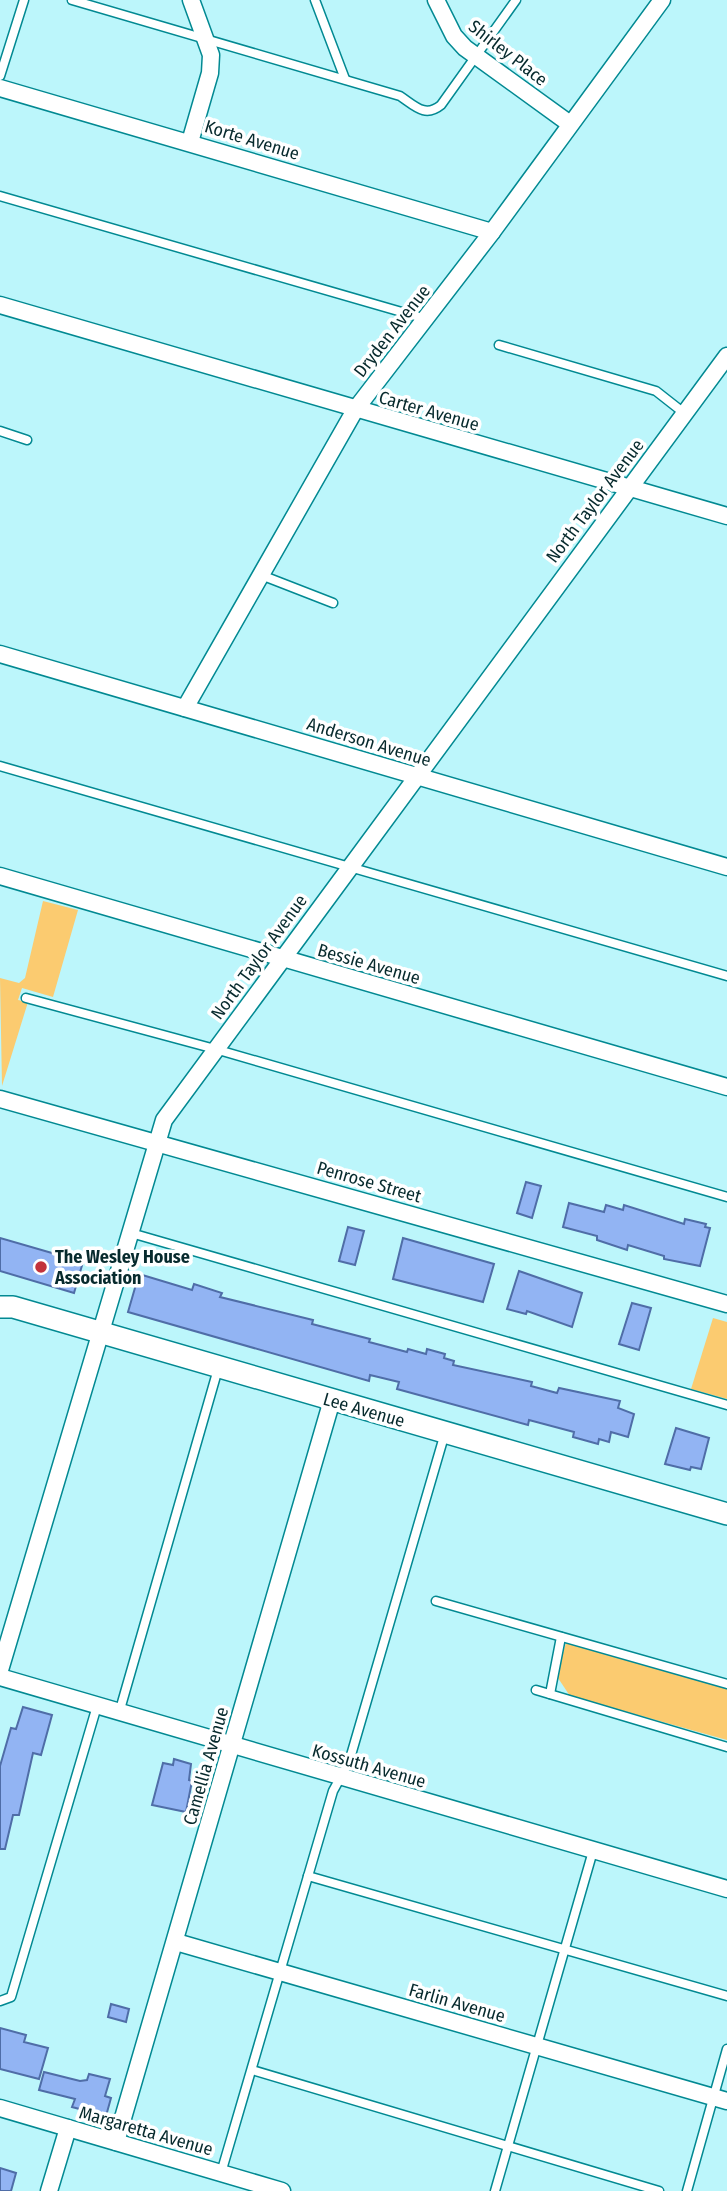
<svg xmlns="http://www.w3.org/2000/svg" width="727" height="2191" font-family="'Fira Sans Condensed',sans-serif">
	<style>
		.green { fill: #fbcb70 }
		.building { fill: #92b4f3; stroke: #4f6da7; stroke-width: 2 }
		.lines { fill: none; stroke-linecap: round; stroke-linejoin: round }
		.lane-casing { stroke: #028992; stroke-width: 11 }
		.street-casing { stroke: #028992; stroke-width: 19 }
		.secondary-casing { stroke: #028992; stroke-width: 24 }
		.lane { stroke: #fff; stroke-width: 8 }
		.street { stroke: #fff; stroke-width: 16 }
		.secondary { stroke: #fff; stroke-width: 21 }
		.poi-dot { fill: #c2323b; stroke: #fff; stroke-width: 2.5 }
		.labels { text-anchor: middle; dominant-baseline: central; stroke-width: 7; stroke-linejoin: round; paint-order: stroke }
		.street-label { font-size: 18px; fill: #072a2d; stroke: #fff }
		.poi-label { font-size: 18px; font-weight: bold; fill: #072a2d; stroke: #fff; text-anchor: start }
	</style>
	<rect width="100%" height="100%" fill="#bcf6fb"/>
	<g class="green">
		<polygon points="43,901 78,910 53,997 22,988 18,1000 28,1002 2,1086 0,978 19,983 25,978"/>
		<polygon points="713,1318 727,1322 727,1399 691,1389"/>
		<polygon points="566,1643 727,1688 727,1740 570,1696 556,1675"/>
	</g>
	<g class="building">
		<polygon points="526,1182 541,1186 532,1218 517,1213"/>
		<polygon points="569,1203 604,1212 606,1205 623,1210 624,1205 684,1224 685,1219 706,1224 705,1227 710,1228 700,1266 664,1259 664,1256 628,1245 627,1250 597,1240 597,1236 563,1227"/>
		<polygon points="348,1227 364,1231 355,1265 339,1261"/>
		<polygon points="0,1238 83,1262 74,1293 0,1271"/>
		<polygon points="403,1238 494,1264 483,1302 393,1279"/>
		<polygon points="519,1271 582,1293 572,1327 527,1311 526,1314 507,1309"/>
		<polygon points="139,1274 192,1290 194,1284 222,1293 220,1297 313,1320 312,1324 370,1339 369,1342 407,1352 408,1349 426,1354 427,1349 445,1354 444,1358 454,1361 453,1365 532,1382 531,1386 557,1393 559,1388 620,1401 618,1408 634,1414 628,1437 611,1432 609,1442 599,1439 598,1444 573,1437 574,1432 529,1420 528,1425 397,1389 399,1382 370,1375 369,1381 128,1312"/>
		<polygon points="632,1303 651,1308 639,1350 619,1344"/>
		<polygon points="676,1428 709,1438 701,1469 691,1467 690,1470 665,1464"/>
		<polygon points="23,1707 52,1715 41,1755 33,1753 19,1815 13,1815 5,1849 0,1849 0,1766 11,1728 16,1729"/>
		<polygon points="174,1759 191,1764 189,1780 192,1781 186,1812 152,1805 163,1763 173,1765"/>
		<polygon points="111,2004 129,2009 126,2022 108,2017"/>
		<polygon points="0,2028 26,2035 24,2042 48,2048 39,2079 0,2069"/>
		<polygon points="44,2072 80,2081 87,2080 89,2074 110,2079 105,2096 111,2098 106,2116 72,2107 75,2099 39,2090"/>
		<polygon points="0,2168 16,2173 11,2191 0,2191"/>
	</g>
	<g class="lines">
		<defs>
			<g id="lane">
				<path d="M72 0 400 96C415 106 425 118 441 105L516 0"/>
				<polyline points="315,0 345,79"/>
				<polyline points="0,76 24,0"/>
				<polyline points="0,196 426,319"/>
				<polyline points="499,345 656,391 684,413"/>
				<polyline points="0,431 27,440"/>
				<polyline points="261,575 333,603"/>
				<polyline points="0,766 727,976"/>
				<polyline points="26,998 215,1049 727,1197"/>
				<polyline points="131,1233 727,1405"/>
				<polyline points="436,1601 727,1684"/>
				<polyline points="536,1690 727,1747"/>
				<polyline points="550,1694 561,1637"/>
				<polyline points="119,1713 218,1369"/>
				<polyline points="308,1876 727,1996"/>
				<polyline points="0,2001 11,1997 97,1706"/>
				<polyline points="252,2070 659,2191"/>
				<polyline points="221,2173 333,1791 349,1762 445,1433"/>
				<polyline points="495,2191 593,1851"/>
				<polyline points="687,2191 727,2049"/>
			</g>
			<g id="street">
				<polyline points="436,0 454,36 465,48 570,124"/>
				<polyline points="0,88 492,232"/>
				<polyline points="190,142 210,73 211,55 191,0"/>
				<polyline points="0,305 727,516"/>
				<polyline points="0,654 727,867"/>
				<polyline points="185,708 355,410 492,232 662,0"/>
				<polyline points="0,876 727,1087"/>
				<polyline points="0,1099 727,1304"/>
				<polyline points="0,1670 164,1120 727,356"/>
				<polyline points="0,1677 727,1889"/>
				<polyline points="176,1942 727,2101"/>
				<polyline points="0,2108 282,2191"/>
				<polyline points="116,2142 332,1400"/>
				<polyline points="49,2191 68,2128"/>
			</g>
			<polyline id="secondary" points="0,1307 13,1307 727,1514"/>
		</defs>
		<use href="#lane" class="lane-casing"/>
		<use href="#street" class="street-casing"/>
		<use href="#secondary" class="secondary-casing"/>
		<use href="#lane" class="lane"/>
		<use href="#street" class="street"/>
		<use href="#secondary" class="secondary"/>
	</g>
	<circle class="poi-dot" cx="41" cy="1267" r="7"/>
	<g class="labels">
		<g class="street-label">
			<text transform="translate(508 53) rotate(38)">Shirley Place</text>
			<text transform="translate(252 140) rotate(17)">Korte Avenue</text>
			<text transform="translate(392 331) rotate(-52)">Dryden Avenue</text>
			<text transform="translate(429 411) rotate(16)">Carter Avenue</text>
			<text transform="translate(595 501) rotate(-53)">North Taylor Avenue</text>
			<text transform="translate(369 742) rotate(17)">Anderson Avenue</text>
			<text transform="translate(259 957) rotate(-54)">North Taylor Avenue</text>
			<text transform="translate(369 964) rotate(16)">Bessie Avenue</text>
			<text transform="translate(369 1182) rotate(16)">Penrose Street</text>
			<text transform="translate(364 1410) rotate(16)">Lee Avenue</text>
			<text transform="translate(206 1766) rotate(-74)">Camellia Avenue</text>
			<text transform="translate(369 1766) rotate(16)">Kossuth Avenue</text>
			<text transform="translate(457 2003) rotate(16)">Farlin Avenue</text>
			<text transform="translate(146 2131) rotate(16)">Margaretta Avenue</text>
		</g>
		<g class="poi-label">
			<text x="55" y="1257">The Wesley House<tspan x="55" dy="21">Association</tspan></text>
		</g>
	</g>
</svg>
